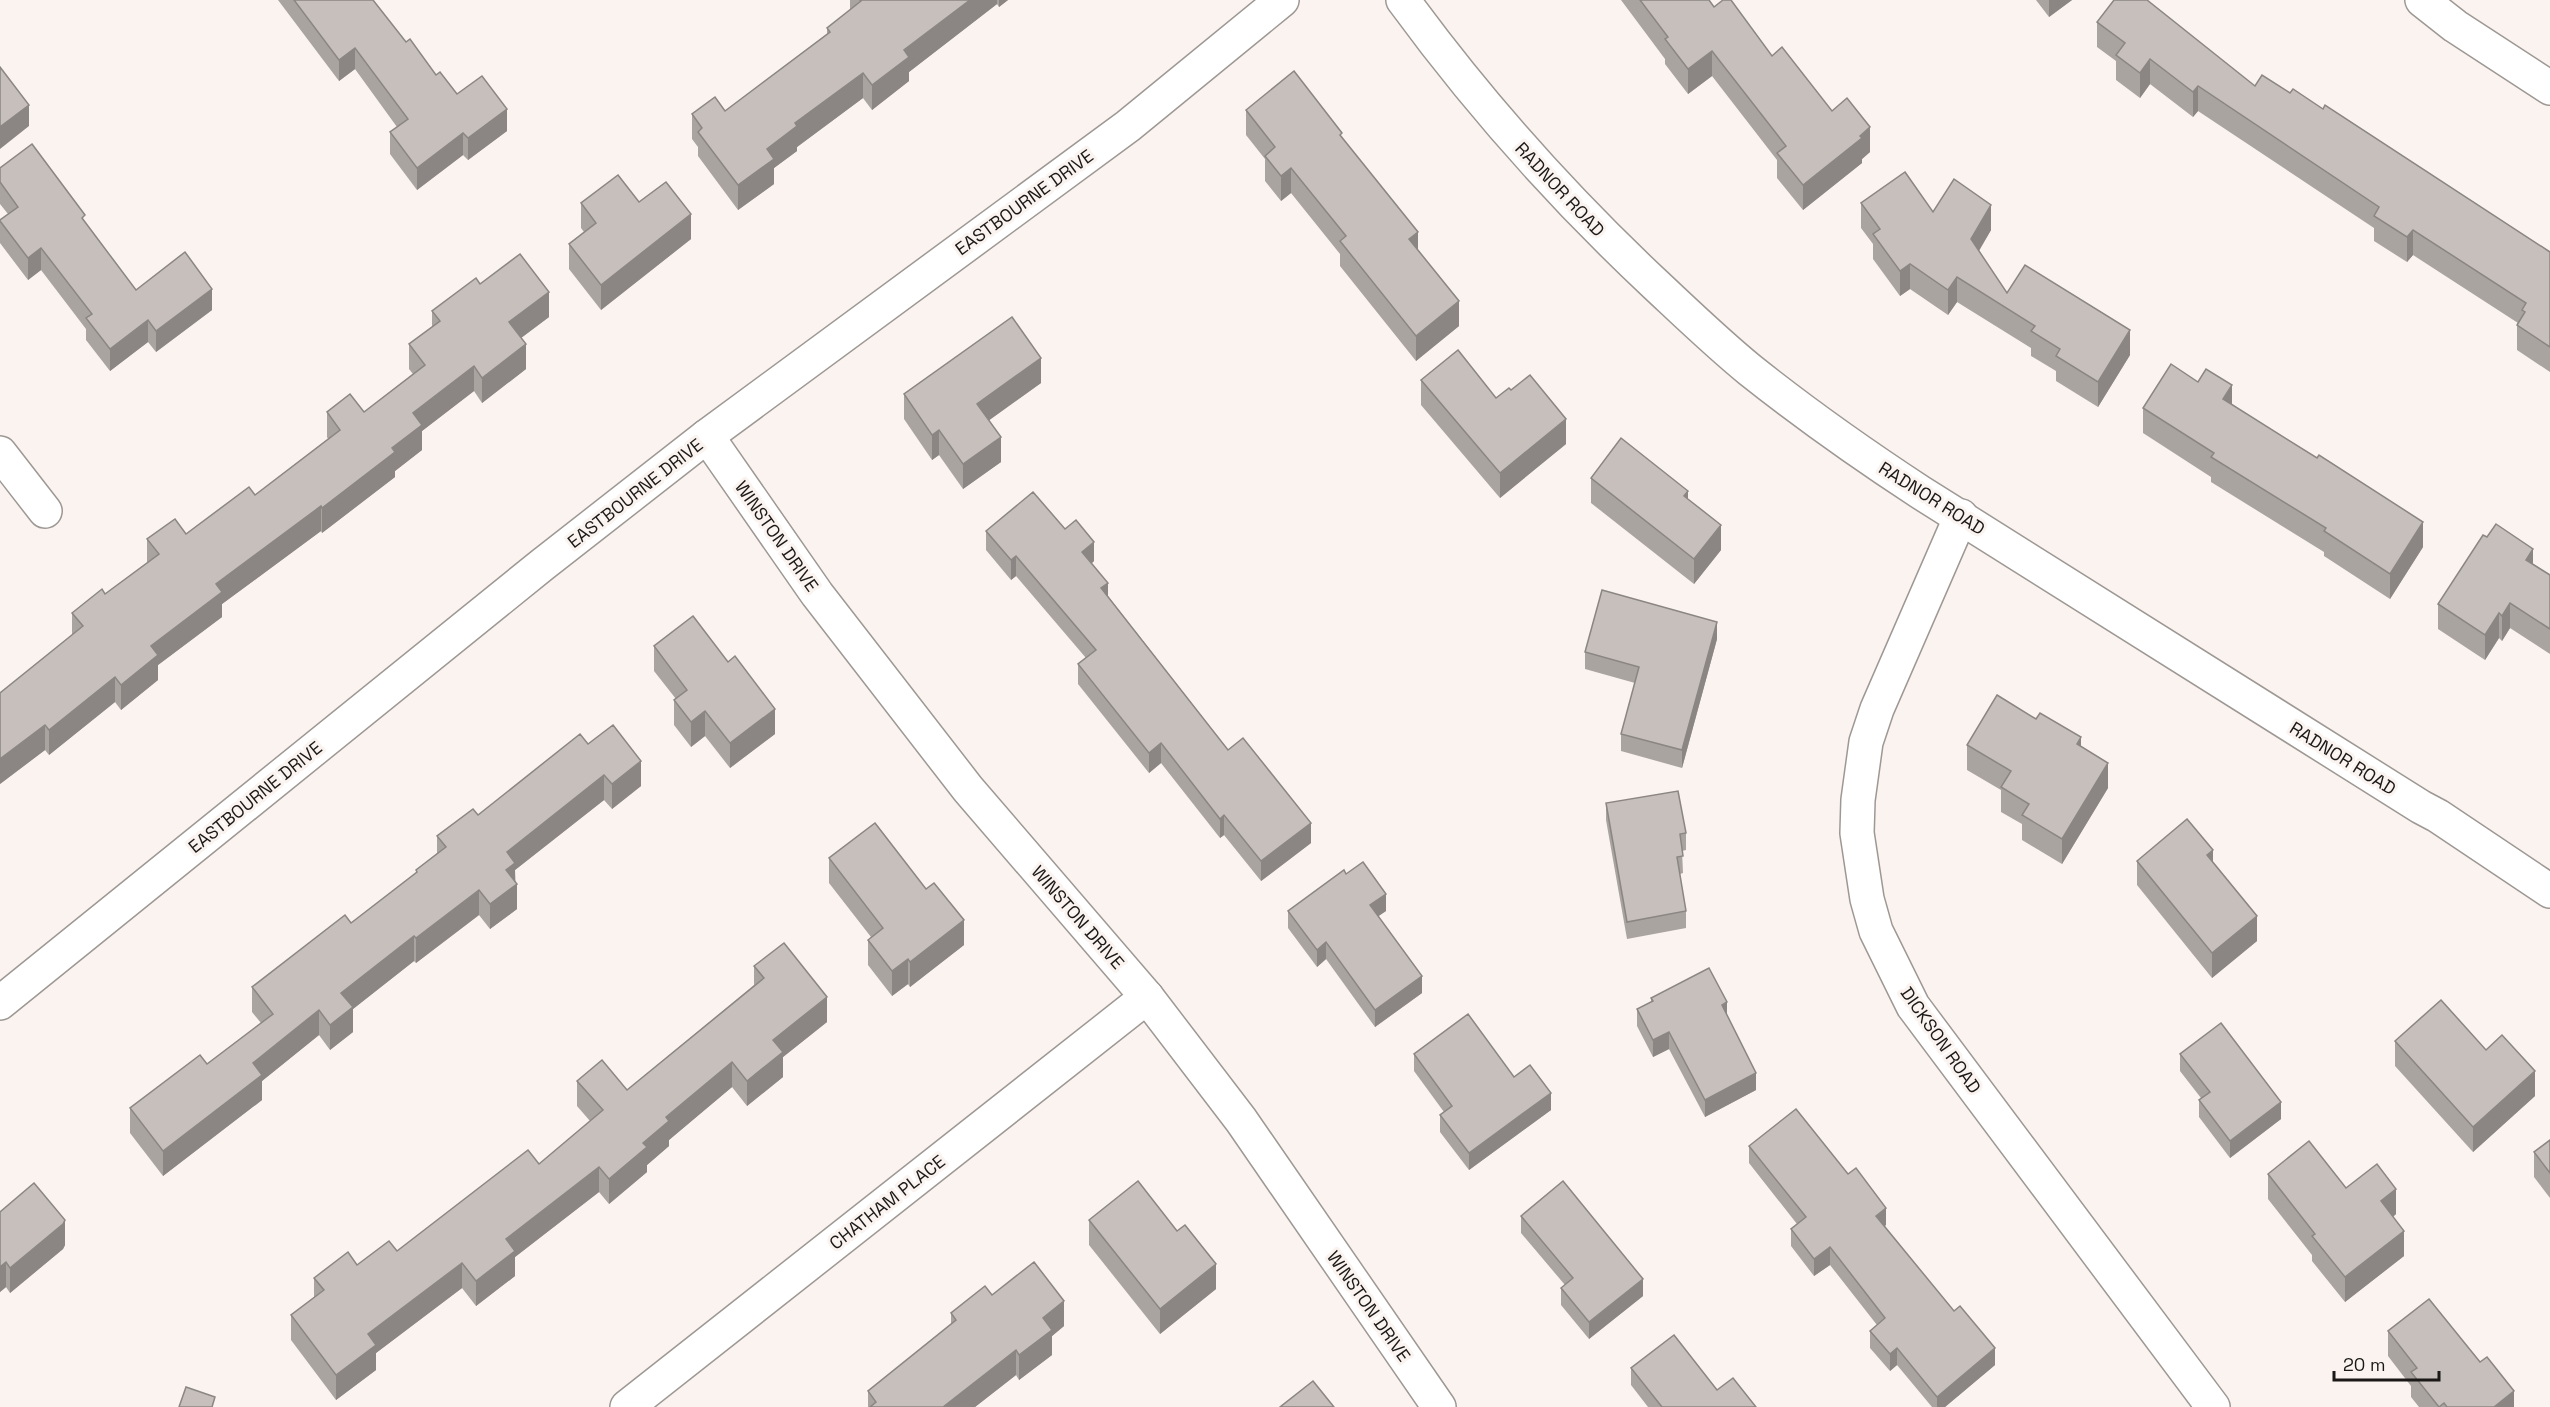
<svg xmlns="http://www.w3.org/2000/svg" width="2550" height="1407" font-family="'Space Grotesk',sans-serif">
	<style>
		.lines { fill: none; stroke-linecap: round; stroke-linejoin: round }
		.minor-casing { stroke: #9e9894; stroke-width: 36 }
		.minor { stroke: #fff; stroke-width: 33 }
		.wall { fill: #aaa4a1 }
		.shaded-wall { fill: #8b8683 }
		.building { fill: #c6bfbb; stroke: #8b8683; stroke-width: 1.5 }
		.labels { text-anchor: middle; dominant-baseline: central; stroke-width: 6; stroke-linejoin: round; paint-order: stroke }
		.street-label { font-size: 18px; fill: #1b1918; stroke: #faf3ef }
	</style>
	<rect width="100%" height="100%" fill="#faf3ef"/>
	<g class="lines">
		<defs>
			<g id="minor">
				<path d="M1403 0C1479 104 1561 196 1656 285 1687 314 1717 343 1750 370 1804 413 1862 454 1920 492L2421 807 2438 816 2550 891"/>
				<polyline points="2422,0 2455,26 2550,88"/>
				<polyline points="707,436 817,594 968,789 1147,997 1241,1120 1439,1407"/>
				<polyline points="0,453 45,511"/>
				<polyline points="1961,516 1877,709 1866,742 1858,800 1857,833 1867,899 1876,931 1913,1006 2213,1407"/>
				<polyline points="0,1003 542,565 707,436 1128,126 1282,0"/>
				<polyline points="627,1407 1147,997"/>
			</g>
		</defs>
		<use href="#minor" class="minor-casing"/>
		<use href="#minor" class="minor"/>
	</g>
	<g class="wall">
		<polygon points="278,0 354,0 406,42 436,75 457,94 507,131 468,160 463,155 417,190 390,154 390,132 397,127 355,69 339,81"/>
		<polygon points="850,0 1008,0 999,7 997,4 909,72 909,81 872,110 863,98 797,147 797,151 774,168 774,184 738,210 698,156 698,147 692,139 692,114 725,111 827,34 827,28 850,10"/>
		<polygon points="1621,0 1709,0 1714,7 1772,56 1832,111 1870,152 1862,159 1862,163 1803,210 1777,178 1777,160 1712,76 1688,94 1665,64 1665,59"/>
		<polygon points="2036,0 2072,0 2049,17"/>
		<polygon points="2097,22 2255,86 2290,93 2323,109 2550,252 2550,372 2517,350 2517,325 2518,323 2413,255 2407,262 2374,241 2374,228 2198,111 2193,117 2150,84 2140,98 2116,80 2116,61 2097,47"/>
		<polygon points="1246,110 1342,138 1418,250 1459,326 1416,361 1340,266 1340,254 1291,193 1281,201 1265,181 1265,159 1246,135"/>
		<polygon points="0,168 85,222 136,290 212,310 156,352 148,342 110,371 86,340 86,329 41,270 28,280 0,243 0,220 8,214 0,204"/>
		<polygon points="639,202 691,239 601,310 569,269 569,244 584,232 581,228 581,203"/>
		<polygon points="1861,203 1933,212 1991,230 1979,251 2007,293 2130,355 2098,407 2056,381 2056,371 2031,356 2031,348 1957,302 1948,315 1910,289 1900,296 1873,259 1873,244 1861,228"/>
		<polygon points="480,284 549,317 521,338 526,369 482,403 474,391 422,431 422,450 395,471 395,477 322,533 321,531 222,604 222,617 158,665 158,680 121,710 115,702 49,755 45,750 0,784 72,635 72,613 105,594 147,563 147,539 186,534 255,495 328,439 327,437 327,412 364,412 413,374 409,369 409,344 432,327 432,311"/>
		<polygon points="1421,380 1496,398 1511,390 1566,444 1500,498 1421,405"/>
		<polygon points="1041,383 989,420 1001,462 963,489 939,455 932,460 904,419 904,394"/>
		<polygon points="2232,404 2423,547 2390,599 2324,556 2324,552 2211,482 2211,477 2143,433 2143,408"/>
		<polygon points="1591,478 1688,500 1721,550 1694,584 1591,503"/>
		<polygon points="1065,529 1094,561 1091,564 1108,596 1228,750 1311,843 1261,881 1224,835 1220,838 1161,763 1149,773 1078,684 1078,664 1086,658 1016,576 1011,580 986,550 986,531"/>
		<polygon points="2533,564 2550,575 2550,654 2510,628 2502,641 2499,638 2485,660 2438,629 2438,604"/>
		<polygon points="1717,639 1682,768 1621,751 1621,734 1635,683 1585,669 1585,652"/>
		<polygon points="654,646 775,734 730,768 705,736 691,747 674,725 674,700 676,699 654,671"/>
		<polygon points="588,744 641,786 612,809 604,800 515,870 517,909 490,929 479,915 416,963 414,961 353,1009 353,1032 330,1050 319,1035 262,1081 262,1100 163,1176 130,1133 130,1108 207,1064 261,1023 252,1012 252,987 351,923 416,874 416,870 437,853 437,836 478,815"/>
		<polygon points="1967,745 2081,746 2108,788 2062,864 2022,840 2022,824 2001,812 2001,790 1967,770"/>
		<polygon points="1606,803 1686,833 1686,850 1682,851 1683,873 1680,874 1686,911 1686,928 1627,939 1606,820"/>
		<polygon points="829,858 926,889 964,945 910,987 908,984 892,996 868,965 868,940 871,937 829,883"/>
		<polygon points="2137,861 2257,941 2212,978 2137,885"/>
		<polygon points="1346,874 1386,911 1378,916 1422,993 1375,1027 1326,959 1317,967 1288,928 1288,911"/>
		<polygon points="754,966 827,1022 783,1057 783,1077 747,1106 732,1087 669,1140 669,1146 647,1165 647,1172 609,1204 599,1192 515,1257 515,1276 476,1306 462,1288 376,1353 376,1370 336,1400 291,1340 291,1315 314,1297 314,1278 357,1265 397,1251 539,1164 590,1121 577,1106 577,1081 627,1090 754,985"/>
		<polygon points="1651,998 1727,1017 1756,1090 1705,1117 1669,1049 1653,1057 1637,1026 1637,1009 1651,1002"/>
		<polygon points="2395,1041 2486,1050 2535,1096 2473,1152 2395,1066"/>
		<polygon points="1414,1054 1514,1077 1551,1110 1469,1170 1440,1132 1440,1115 1444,1112 1414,1071"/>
		<polygon points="2180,1054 2281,1119 2230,1158 2199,1117 2199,1100 2201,1098 2180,1071"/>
		<polygon points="2550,1140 2550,1198 2534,1177 2534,1152"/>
		<polygon points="1749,1146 1886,1225 1884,1226 1995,1365 1945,1407 1932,1407 1897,1365 1890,1371 1870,1348 1870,1331 1877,1325 1830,1265 1814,1276 1791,1246 1791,1229 1797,1224 1749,1163"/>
		<polygon points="2268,1174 2346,1188 2396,1214 2393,1217 2404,1256 2345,1302 2312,1261 2312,1255 2268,1199"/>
		<polygon points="0,1212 65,1245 63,1249 10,1293 6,1287 0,1292"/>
		<polygon points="1521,1216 1643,1296 1589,1339 1561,1305 1561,1288 1565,1285 1521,1233"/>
		<polygon points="1089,1220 1216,1289 1160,1334 1089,1245"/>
		<polygon points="992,1295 1064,1326 1052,1336 1052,1355 1019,1380 1016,1375 975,1407 868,1407 868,1391 951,1324 951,1313"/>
		<polygon points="2388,1331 2514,1407 2419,1407 2411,1397 2411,1386 2388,1356"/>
		<polygon points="1631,1368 1717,1390 1756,1407 1648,1407 1631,1385"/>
	</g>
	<g class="shaded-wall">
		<polygon points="970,0 997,0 997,4 909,72 909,81 872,110 872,85 904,50"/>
		<polygon points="999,0 1008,0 999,7"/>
		<polygon points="2049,0 2072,0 2049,17"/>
		<polygon points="355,48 355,69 339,81 339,60"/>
		<polygon points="1712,51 1712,76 1688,94 1688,69"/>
		<polygon points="2150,59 2150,84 2140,98 2140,73"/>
		<polygon points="863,73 863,98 797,147 797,151 774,168 774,184 738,210 738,185 767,149 795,123"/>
		<polygon points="2198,86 2198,111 2193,117 2193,92"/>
		<polygon points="29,105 29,126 0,149 0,127"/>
		<polygon points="507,109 507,131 468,160 468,138"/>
		<polygon points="1870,127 1870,152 1862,159 1862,163 1803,210 1803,185"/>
		<polygon points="463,133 463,155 417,190 417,168"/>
		<polygon points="1291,168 1291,193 1281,201 1281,176"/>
		<polygon points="1991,205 1991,230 1971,264 1971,239"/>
		<polygon points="691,214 691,239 601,310 601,285"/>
		<polygon points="2413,230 2413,255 2407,262 2407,237"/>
		<polygon points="1418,232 1418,257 1409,239"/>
		<polygon points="41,248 41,270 28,280 28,258"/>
		<polygon points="1910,264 1910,289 1900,296 1900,271"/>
		<polygon points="1957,277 1957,302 1948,315 1948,290"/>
		<polygon points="212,289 212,310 156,352 156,331"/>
		<polygon points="549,292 549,317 509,347 509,322"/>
		<polygon points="1459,301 1459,326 1416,361 1416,336"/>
		<polygon points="148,320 148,342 110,371 110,349"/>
		<polygon points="2130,330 2130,355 2098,407 2098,382"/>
		<polygon points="526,344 526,369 482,403 482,378"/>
		<polygon points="1041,358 1041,383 977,429 977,404"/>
		<polygon points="474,366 474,391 422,431 422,450 395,471 395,477 322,533 322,508 392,448 413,413"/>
		<polygon points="2232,385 2232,410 2223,399"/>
		<polygon points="1566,419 1566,444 1500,498 1500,473"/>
		<polygon points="939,430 939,455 932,460 932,435"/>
		<polygon points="1001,437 1001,462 963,489 963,464"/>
		<polygon points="1688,491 1688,516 1684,496"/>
		<polygon points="321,506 321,531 222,604 222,617 158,665 158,680 121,710 121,685 151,646 216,584"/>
		<polygon points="2423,522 2423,547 2390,599 2390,574"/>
		<polygon points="1721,525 1721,550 1694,584 1694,559"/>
		<polygon points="1094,542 1094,561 1082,572 1082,552"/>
		<polygon points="2533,549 2533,574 2526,560"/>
		<polygon points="1016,556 1016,576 1011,580 1011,560"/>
		<polygon points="1108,583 1108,603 1101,588"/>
		<polygon points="2510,603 2510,628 2502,641 2502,616"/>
		<polygon points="2499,613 2499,638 2485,660 2485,635"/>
		<polygon points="1717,622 1717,639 1682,768 1682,750"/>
		<polygon points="115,677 115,702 49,755 49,730"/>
		<polygon points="775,709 775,734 730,768 730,743"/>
		<polygon points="705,711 705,736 691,747 691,722"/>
		<polygon points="45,725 45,750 0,784 0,759"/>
		<polygon points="2081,737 2081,762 2077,744"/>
		<polygon points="1161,743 1161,763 1149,773 1149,753"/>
		<polygon points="641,761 641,786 612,809 612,784"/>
		<polygon points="2108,763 2108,788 2062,864 2062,839"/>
		<polygon points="604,775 604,800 515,870 515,885 517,884 517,909 490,929 490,904 507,852"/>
		<polygon points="1224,815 1224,835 1220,838 1220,819"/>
		<polygon points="1311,823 1311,843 1261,881 1261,861"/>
		<polygon points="2213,850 2213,875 2207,855"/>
		<polygon points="479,890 479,915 416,963 416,938"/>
		<polygon points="1386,894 1386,911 1370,922 1370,905"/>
		<polygon points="2257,916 2257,941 2212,978 2212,953"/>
		<polygon points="964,920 964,945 910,987 910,962"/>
		<polygon points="414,936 414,961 353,1009 353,1032 330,1050 330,1025 341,993"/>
		<polygon points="1326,942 1326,959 1317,967 1317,950"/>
		<polygon points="908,959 908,984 892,996 892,971"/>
		<polygon points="1422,976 1422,993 1375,1027 1375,1010"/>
		<polygon points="827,997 827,1022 783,1057 783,1077 747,1106 747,1081 773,1040"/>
		<polygon points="1727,1002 1727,1019 1722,1005"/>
		<polygon points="319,1010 319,1035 262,1081 262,1100 163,1176 163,1151 253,1063"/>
		<polygon points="1669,1032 1669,1049 1653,1057 1653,1040"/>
		<polygon points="732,1062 732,1087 669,1140 669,1146 647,1165 647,1172 609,1204 609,1179 666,1117"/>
		<polygon points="2535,1071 2535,1096 2473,1152 2473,1127"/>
		<polygon points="1756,1073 1756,1090 1705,1117 1705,1100"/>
		<polygon points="1551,1093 1551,1110 1469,1170 1469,1153"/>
		<polygon points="2281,1102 2281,1119 2230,1158 2230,1141"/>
		<polygon points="599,1167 599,1192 515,1257 515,1276 476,1306 476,1281 506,1239"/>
		<polygon points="2396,1189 2396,1214 2381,1226 2381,1201"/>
		<polygon points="1886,1208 1886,1225 1876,1233 1876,1216"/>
		<polygon points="65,1220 65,1245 63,1249 10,1293 10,1268"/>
		<polygon points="2404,1231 2404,1256 2345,1302 2345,1277"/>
		<polygon points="1830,1247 1830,1265 1814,1276 1814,1259"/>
		<polygon points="6,1262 6,1287 0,1292 0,1267"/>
		<polygon points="462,1263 462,1288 376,1353 376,1370 336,1400 336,1375 368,1334"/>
		<polygon points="1216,1264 1216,1289 1160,1334 1160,1309"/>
		<polygon points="1643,1279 1643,1296 1589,1339 1589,1322"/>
		<polygon points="1064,1301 1064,1326 1052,1336 1052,1355 1019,1380 1019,1355 1043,1318"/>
		<polygon points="1897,1348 1897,1365 1890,1371 1890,1354"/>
		<polygon points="1995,1348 1995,1365 1945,1407 1937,1407 1937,1397"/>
		<polygon points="1016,1350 1016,1375 975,1407 943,1407"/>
		<polygon points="2514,1391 2514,1407 2494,1407"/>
	</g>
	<g class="building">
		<polygon points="294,0 373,0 406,42 410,39 436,75 440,72 457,94 482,76 507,109 468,138 463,133 417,168 390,132 408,119 355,48 339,60"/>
		<polygon points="860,0 970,0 904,50 909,57 872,85 863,73 795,123 797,126 767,149 774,159 738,185 698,132 702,128 692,114 715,97 725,111 830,32 827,28 861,1"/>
		<polygon points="1640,0 1709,0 1714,7 1723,0 1731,0 1772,56 1782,47 1832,111 1847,98 1870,127 1860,136 1862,138 1803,185 1777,153 1786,146 1712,51 1688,69 1665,39 1668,37"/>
		<polygon points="2114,0 2147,0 2255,86 2262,75 2290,93 2293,89 2323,109 2325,105 2550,252 2550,347 2517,325 2525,312 2522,310 2526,303 2413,230 2407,237 2374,216 2379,207 2198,86 2193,92 2150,59 2140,73 2116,55 2125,43 2097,22"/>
		<polygon points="0,67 29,105 0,127"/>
		<polygon points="1294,71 1342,133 1340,135 1418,232 1409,239 1459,301 1416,336 1340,241 1346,236 1291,168 1281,176 1265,156 1275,147 1246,110"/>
		<polygon points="32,144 85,215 82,218 136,290 185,252 212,289 156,331 148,320 110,349 86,318 92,314 41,248 28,258 0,221 0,220 18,207 0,182 0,168"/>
		<polygon points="1905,172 1933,212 1954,179 1991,205 1971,239 2007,293 2025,265 2130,330 2098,382 2056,356 2060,349 2031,331 2035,326 1957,277 1948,290 1910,264 1900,271 1873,234 1880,229 1861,203"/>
		<polygon points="618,175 639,202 666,182 691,214 601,285 569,244 596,223 581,203"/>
		<polygon points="520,254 549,292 509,322 526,344 482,378 474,366 413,413 422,425 392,448 395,452 322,508 321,506 216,584 222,592 151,646 158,655 121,685 115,677 49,730 45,725 0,759 0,693 83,626 72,613 102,589 105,594 159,554 147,539 175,519 186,534 249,487 255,495 340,430 327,412 350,394 364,412 425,365 409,344 440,321 432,311 476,278 480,284"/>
		<polygon points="1012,317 1041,358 977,404 1001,437 963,464 939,430 932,435 904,394"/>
		<polygon points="1458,350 1496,398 1509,388 1511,390 1530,375 1566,419 1500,473 1421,380"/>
		<polygon points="2171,364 2198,382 2206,369 2232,385 2223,399 2317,458 2319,455 2423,522 2390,574 2324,531 2326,528 2211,457 2214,453 2143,408"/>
		<polygon points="1621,438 1688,491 1684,496 1721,525 1694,559 1591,478"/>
		<polygon points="1033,492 1065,529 1076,520 1094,542 1082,552 1108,583 1101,588 1228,750 1243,738 1311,823 1261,861 1224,815 1220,819 1161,743 1149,753 1078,664 1096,650 1016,556 1011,560 986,531"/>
		<polygon points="2496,524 2533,549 2526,560 2550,575 2550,629 2510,603 2502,616 2499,613 2485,635 2438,604 2483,535 2487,537"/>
		<polygon points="1602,590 1717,622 1682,750 1621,734 1639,667 1585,652"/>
		<polygon points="693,616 728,662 735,656 775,709 730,743 705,711 691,722 674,700 687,690 654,646"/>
		<polygon points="1997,695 2036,719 2040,713 2081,737 2077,744 2108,763 2062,839 2022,815 2029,804 2001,787 2011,771 1967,745"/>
		<polygon points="613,725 641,761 612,784 604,775 507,852 515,863 506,870 517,884 490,904 479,890 416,938 414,936 341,993 353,1007 330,1025 319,1010 253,1063 262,1075 163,1151 130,1108 200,1055 207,1064 273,1014 252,987 345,915 351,923 417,872 416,870 446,847 437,836 473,809 478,815 580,734 588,744"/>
		<polygon points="1678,791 1686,833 1680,834 1683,856 1677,857 1686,911 1627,922 1606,803"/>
		<polygon points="2187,819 2213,850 2207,855 2257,916 2212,953 2137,861"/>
		<polygon points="875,823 926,889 934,883 964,920 910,962 908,959 892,971 868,940 883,928 829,858"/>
		<polygon points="1363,862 1386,894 1370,905 1422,976 1375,1010 1326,942 1317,950 1288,911 1344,870 1346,874"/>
		<polygon points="784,943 827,997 773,1040 783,1052 747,1081 732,1062 666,1117 669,1121 643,1143 647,1147 609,1179 599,1167 506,1239 515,1251 476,1281 462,1263 368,1334 376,1345 336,1375 291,1315 324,1290 314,1278 348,1252 357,1265 389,1241 397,1251 528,1150 539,1164 603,1110 577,1081 602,1060 627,1090 764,978 754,966"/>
		<polygon points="1709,968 1727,1002 1722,1005 1756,1073 1705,1100 1669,1032 1653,1040 1637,1009 1653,1001 1651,998"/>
		<polygon points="2441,1000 2486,1050 2502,1035 2535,1071 2473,1127 2395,1041"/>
		<polygon points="1468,1014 1514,1077 1530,1065 1551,1093 1469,1153 1440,1115 1452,1106 1414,1054"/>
		<polygon points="2221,1023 2281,1102 2230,1141 2199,1100 2210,1092 2180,1054"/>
		<polygon points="1796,1109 1848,1174 1856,1168 1886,1208 1876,1216 1954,1311 1960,1306 1995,1348 1937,1397 1897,1348 1890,1354 1870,1331 1885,1318 1830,1247 1814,1259 1791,1229 1806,1217 1749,1146"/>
		<polygon points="2550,1140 2550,1173 2534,1152"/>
		<polygon points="2309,1141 2346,1188 2377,1164 2396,1189 2381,1201 2404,1231 2345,1277 2312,1236 2315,1234 2268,1174"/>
		<polygon points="1138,1181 1177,1231 1185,1225 1216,1264 1160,1309 1089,1220"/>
		<polygon points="1563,1181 1643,1279 1589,1322 1561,1288 1573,1278 1521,1216"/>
		<polygon points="34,1183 65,1220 63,1224 10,1268 6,1262 0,1267 0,1212"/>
		<polygon points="1034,1262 1064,1301 1043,1318 1052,1330 1019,1355 1016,1350 943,1407 870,1407 876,1402 868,1391 956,1320 951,1313 985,1286 992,1295"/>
		<polygon points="2429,1299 2480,1362 2487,1357 2514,1391 2494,1407 2447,1407 2444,1403 2439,1407 2411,1372 2417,1368 2388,1331"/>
		<polygon points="1674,1335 1717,1390 1733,1378 1756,1407 1662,1407 1631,1368"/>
		<polygon points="1313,1381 1334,1407 1280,1407"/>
		<polygon points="186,1387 215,1397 212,1407 179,1407"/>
	</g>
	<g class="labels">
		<g class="street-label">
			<text transform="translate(1560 189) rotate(47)">RADNOR ROAD</text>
			<text transform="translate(1024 202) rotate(-36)">EASTBOURNE DRIVE</text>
			<text transform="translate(635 493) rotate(-38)">EASTBOURNE DRIVE</text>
			<text transform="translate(1932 498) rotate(32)">RADNOR ROAD</text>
			<text transform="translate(777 536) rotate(55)">WINSTON DRIVE</text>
			<text transform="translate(2343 758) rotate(32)">RADNOR ROAD</text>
			<text transform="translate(255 797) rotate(-39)">EASTBOURNE DRIVE</text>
			<text transform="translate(1078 917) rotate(49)">WINSTON DRIVE</text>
			<text transform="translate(1941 1040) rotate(55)">DICKSON ROAD</text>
			<text transform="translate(887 1202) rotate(-38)">CHATHAM PLACE</text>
			<text transform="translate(1369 1306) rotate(55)">WINSTON DRIVE</text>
		</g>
	</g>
	<path d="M2334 1371v9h105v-9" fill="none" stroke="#1b1918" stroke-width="3"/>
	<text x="2343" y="1371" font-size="18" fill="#1b1918" stroke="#faf3ef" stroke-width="4.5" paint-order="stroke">20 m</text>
</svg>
